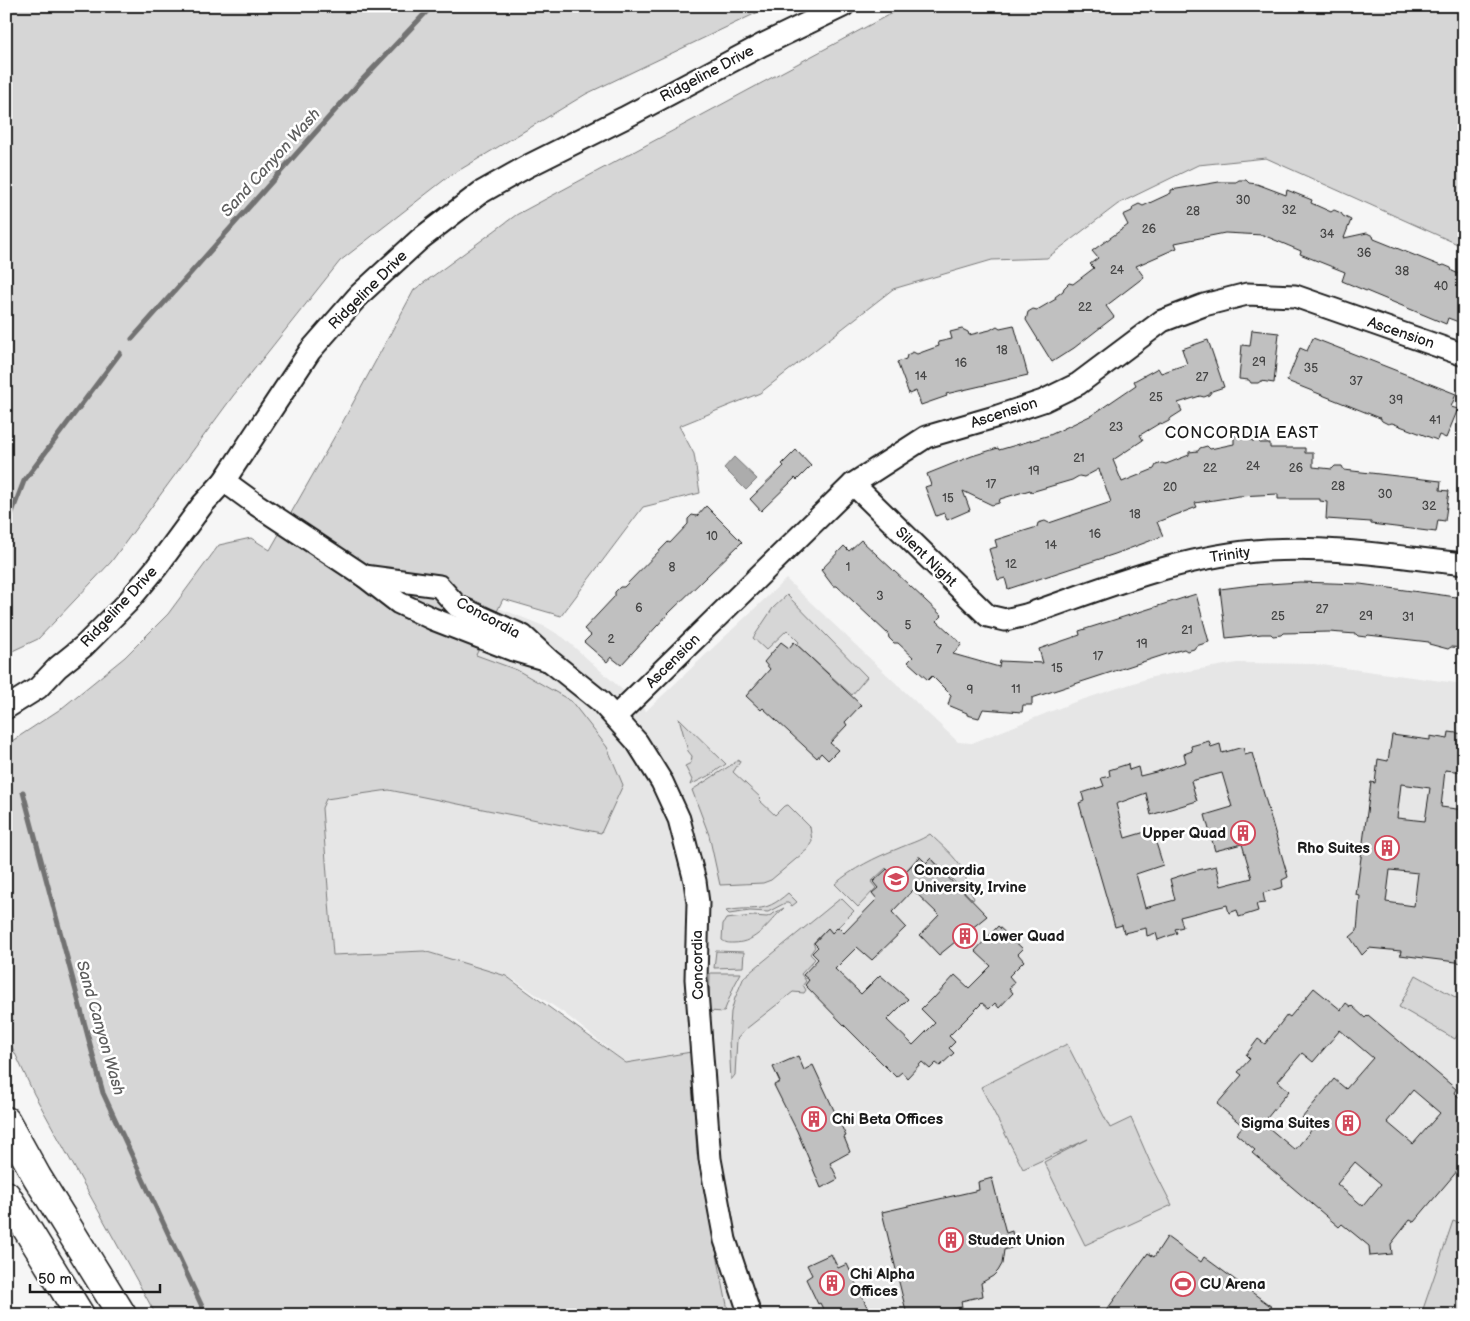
<svg xmlns="http://www.w3.org/2000/svg" width="1470" height="1321" font-family="'Balsamiq Sans',sans-serif">
	<style>
		.built { fill: #e6e6e6 }
		.green { fill: #d6d6d6; stroke: #797979 }
		.water { fill: #acacac; stroke: #727272 }
		.lines { fill: none; stroke-linecap: round; stroke-linejoin: round }
		.stream { stroke: #727272; stroke-width: 5 }
		.building { fill: #c0c0c0; stroke: #1c1c1c; fill-rule: evenodd }
		.minor-casing { stroke: #1c1c1c; stroke-width: 25 }
		.major-casing { stroke: #1c1c1c; stroke-width: 31 }
		.minor { stroke: #fff; stroke-width: 21 }
		.major { stroke: #fff; stroke-width: 28 }
		.labels { text-anchor: middle; dominant-baseline: central; stroke-width: 5; stroke-linejoin: round; paint-order: stroke }
		.number-label { font-size: 12px; fill: #454545 }
		.street-label { font-size: 15px; fill: #1c1c1c; stroke: #fff }
		.poi-label { font-size: 15px; font-weight: bold; fill: #1c1c1c; stroke: #fff; text-anchor: start }
		.water-label { font-size: 16px; font-style: italic; fill: #5d5d5d; stroke: #fff }
		.neighbourhood-label { font-size: 16px; letter-spacing: 1px; fill: #1c1c1c; stroke: #fff }
	</style>
	<rect width="100%" height="100%" fill="#f6f6f6"/>
	<filter id="ink" filterUnits="userSpaceOnUse"><feTurbulence type="fractalNoise" baseFrequency=".02" numOctaves="2"/><feDisplacementMap in="SourceGraphic" scale="10" xChannelSelector="R" yChannelSelector="G"/><feConvolveMatrix kernelMatrix="1 2 1 2 8 2 1 2 1" color-interpolation-filters="sRGB"/></filter>
	<g filter="url(#ink)">
		<polygon class="built" points="786,579 958,742 972,743 1072,703 1152,677 1237,663 1314,664 1464,684 1464,1315 729,1315 697,1154 691,1052 626,1063 564,1013 514,980 425,951 333,955 322,807 399,631 494,606 546,627 564,638 646,711"/>
		<g class="green">
			<polygon points="6,6 771,6 586,94 448,177 340,261 233,396 111,562 38,639 6,654"/>
			<polygon points="905,6 1464,6 1464,247 1266,158 1198,165 1118,204 1047,258 992,260 893,289 760,393 679,426 694,454 700,493 643,507 561,616 503,599 476,655 517,670 571,701 607,747 623,785 601,833 389,790 326,799 322,808 333,955 424,951 506,976 626,1063 691,1052 697,1154 729,1315 156,1315 34,1094 6,1034 6,745 62,708 125,657 168,614 219,545 251,538 270,550 340,427 414,290 516,215"/>
			<polygon points="787,595 867,677 852,695 797,645 799,642 787,630 766,650 753,638 773,608"/>
			<polygon points="679,718 726,764 710,775 690,785 692,780 685,766 691,763 692,756 688,751"/>
			<polygon points="739,760 740,762 733,772 761,798 759,800 775,815 784,806 788,805 810,827 812,841 808,849 771,880 763,883 720,885 709,835 692,790"/>
			<path d="M930 834C941 845 955 856 962 869 968 878 967 889 974 898L973 900 931 858 926 863 919 856 904 873 897 866 891 873 886 868 871 882 876 888 858 907 835 884C852 869 876 857 897 849 908 844 920 841 930 834Z"/>
			<path d="M788 893 797 902 792 906 788 903H785L768 912 750 911 729 914 726 911C755 905 762 916 788 893Z"/>
			<polygon points="841,898 854,911 832,933 827,929 813,943 815,947 810,954 815,959 801,974 806,981 803,985 806,990 804,993 793,992 746,1029 737,1039 735,1075 731,1080 729,1040 731,1012 735,998 744,977"/>
			<path d="M784 908C768 922 758 943 733 943 728 943 726 943 722 940L723 924 726 919 753 916 767 917Z"/>
			<polygon points="716,951 744,952 743,967 714,968"/>
			<polygon points="710,973 741,973 734,986 724,1012 709,1011"/>
			<polygon points="1416,975 1464,1002 1464,1024 1455,1039 1399,1007"/>
			<polygon points="1067,1044 1110,1128 1131,1118 1150,1162 1172,1205 1085,1245 1044,1162 1088,1139 1023,1169 981,1087"/>
			<polygon points="1453,1221 1464,1225 1464,1315 1421,1315"/>
		</g>
		<polygon class="water" points="734,457 757,479 746,490 724,468"/>
		<g class="lines">
			<g class="stream">
				<polyline points="132,339 362,80 432,6"/>
				<polyline points="6,528 24,481 120,353"/>
				<polyline points="23,792 103,1093 206,1315"/>
			</g>
		</g>
		<g class="building">
			<polygon points="1239,180 1246,180 1249,183 1257,184 1286,195 1287,190 1312,200 1311,203 1331,212 1334,210 1341,213 1343,216 1351,220 1344,238 1367,233 1373,236 1374,239 1441,266 1444,265 1451,268 1452,271 1464,276 1464,324 1448,318 1446,324 1342,281 1345,272 1300,254 1301,251 1263,235 1225,233 1175,243 1177,248 1136,266 1144,277 1106,306 1114,317 1074,348 1052,362 1026,320 1028,312 1033,309 1037,310 1056,299 1055,297 1063,291 1064,288 1069,283 1073,284 1094,268 1090,264 1098,258 1092,251 1128,225 1123,215 1132,211 1133,207 1139,204 1143,206 1171,193 1171,190 1219,182 1236,182"/>
			<polygon points="1014,325 1028,375 946,394 947,396 921,405 916,391 909,394 897,362 906,359 907,355 913,352 917,354 939,346 938,342 952,339 950,332 962,329 968,332 969,335 990,330 997,326 1000,328"/>
			<polygon points="1252,330 1279,333 1274,383 1261,381 1258,383 1251,383 1249,380 1239,379 1242,345 1250,346"/>
			<polygon points="1313,338 1456,394 1451,407 1458,409 1446,438 1439,435 1437,440 1392,423 1388,424 1382,421 1380,418 1287,381 1300,348 1307,351"/>
			<polygon points="1208,340 1224,387 1212,391 1209,395 1204,397 1200,396 1178,403 1182,411 1171,418 1169,421 1163,424 1160,423 1140,435 1143,440 1113,460 1122,482 1154,469 1156,465 1162,463 1166,464 1189,455 1189,452 1198,451 1200,448 1207,446 1210,449 1234,444 1234,436 1251,435 1252,441 1260,441 1260,443 1270,443 1270,448 1305,448 1305,453 1313,453 1313,467 1332,469 1335,466 1342,466 1344,470 1441,481 1440,490 1449,491 1445,521 1438,520 1436,532 1371,524 1371,522 1326,519 1327,502 1320,501 1320,499 1278,499 1278,494 1239,496 1195,503 1197,507 1157,522 1163,536 1115,554 1008,589 1005,578 998,580 989,549 997,547 995,540 1037,527 1038,523 1045,521 1049,523 1111,502 1099,469 1084,477 1079,476 1072,480 1031,492 1030,490 1000,499 999,503 992,505 963,491 970,510 947,520 944,513 936,516 925,487 931,485 927,474 972,456 998,448 999,450 1050,435 1092,415 1136,385 1134,381 1158,368 1161,373 1187,364 1182,349"/>
			<polygon points="796,450 811,466 797,480 795,478 761,511 750,499 784,466 782,464"/>
			<polygon points="706,506 742,542 669,613 621,665 611,657 607,662 584,642 591,635 584,629 615,596 615,592 620,587 624,587 668,542 670,543 688,524 688,519 692,515 697,516"/>
			<polygon points="861,540 942,616 937,621 962,644 953,654 999,667 1000,661 1043,663 1039,649 1080,635 1079,631 1196,594 1209,642 1196,646 1194,649 1187,651 1184,649 1170,653 1032,698 1032,705 1023,705 1022,712 983,709 979,718 967,715 967,713 948,705 951,695 932,676 928,680 908,662 913,657 898,643 894,643 889,638 888,634 837,586 833,586 821,570 844,546 849,551"/>
			<polygon points="1300,582 1360,584 1464,598 1464,648 1451,647 1448,649 1429,644 1429,642 1368,635 1366,637 1358,636 1356,634 1329,632 1283,633 1281,635 1273,636 1271,634 1262,634 1226,638 1220,589 1252,585"/>
			<polygon points="781,642 789,648 794,642 861,705 845,722 847,725 830,743 838,750 828,760 821,753 817,758 763,708 761,710 746,696 770,669 764,662"/>
			<path d="M1449 732 1464 734V772L1445 770 1441 807 1464 810V963L1400 955 1401 951 1369 948 1362 955 1350 937 1357 931 1360 896 1356 895 1371 782 1375 783 1378 759 1388 761 1392 735 1430 740V736L1448 739ZM1401 784 1430 788 1425 821 1397 818ZM1390 870 1418 873 1414 906 1386 902Z"/>
			<path d="M1209 741 1211 747 1220 744 1222 753 1243 747 1245 755 1252 753 1288 877 1282 880 1283 887 1263 893 1265 903 1256 904 1258 911 1239 917 1237 910 1229 913 1227 905 1180 917 1183 927 1175 929 1177 933 1158 940 1156 933 1147 936 1146 928 1124 933 1122 925 1115 927 1079 803 1084 801 1082 793 1104 786 1101 778 1110 776 1109 770 1128 764 1129 770 1138 767 1140 776 1156 772 1186 762 1184 754 1192 751 1191 746ZM1222 773 1232 807 1205 815 1215 851 1242 844 1252 878 1221 886 1216 866 1198 870 1170 879 1175 900 1145 908 1136 874 1163 865 1152 830 1125 838 1116 804 1146 793 1151 815 1197 801 1191 781Z"/>
			<polygon points="920,857 926,863 931,858 955,885 956,884 987,916 939,955 920,935 939,915 913,890 892,912 906,927 872,960 857,947 835,969 861,994 880,975 908,999 887,1020 913,1045 935,1023 921,1009 933,997 934,998 955,975 969,988 991,966 975,951 998,926 1023,949 1018,954 1024,961 1009,976 1015,983 1009,988 1013,993 999,1008 995,1003 989,1009 982,1003 949,1036 955,1042 949,1048 954,1053 940,1066 936,1063 930,1069 922,1062 907,1078 902,1072 896,1077 844,1025 805,985 809,980 803,975 818,959 812,953 818,947 814,943 828,928 832,933 838,927 844,933 877,899 872,893 878,888 873,882 887,869 891,873 897,867 904,873"/>
			<path d="M1314 988 1341 1010 1346 1003 1351 1007 1352 1006 1365 1018 1368 1015 1456 1089 1454 1093 1464 1101V1163L1414 1222 1410 1220 1391 1244 1392 1254 1370 1256 1369 1246 1342 1224 1339 1227 1252 1153 1255 1150 1236 1134 1243 1126 1217 1104 1242 1075 1238 1072 1250 1059 1246 1055 1258 1039 1265 1044 1287 1015 1290 1017ZM1340 1030 1373 1058 1346 1089 1334 1079 1302 1118 1313 1128 1295 1150 1263 1123 1289 1091 1278 1081 1302 1053 1313 1062ZM1413 1090 1440 1113 1413 1144 1387 1122ZM1355 1162 1381 1184 1363 1206 1337 1184Z"/>
			<polygon points="798,1056 804,1070 813,1065 846,1136 844,1137 850,1152 830,1163 838,1179 821,1188 797,1131 774,1085 780,1082 773,1067"/>
			<polygon points="992,1178 1006,1233 1012,1231 1014,1247 1004,1250 1002,1264 998,1271 993,1276 981,1283 983,1296 961,1301 962,1307 929,1315 907,1315 882,1212 979,1190 978,1182"/>
			<polygon points="1167,1237 1201,1262 1204,1257 1272,1307 1265,1315 1103,1315 1148,1253 1154,1257"/>
			<polygon points="831,1254 838,1268 847,1264 868,1309 866,1310 868,1315 826,1315 820,1303 818,1304 806,1279 812,1275 807,1265"/>
		</g>
		<g class="lines">
			<defs>
				<g id="minor">
					<polyline points="224,481 257,505 364,576 399,603 433,619 513,650 547,660"/>
					<path d="M853 484 988 616 1005 620 1026 615C1104 588 1183 555 1267 550 1333 546 1399 557 1464 564"/>
					<polyline points="364,576 439,586 457,606 523,636 550,661 600,701 637,742 662,782 679,819 695,881 698,903 696,979 710,1159 725,1240 750,1315"/>
					<polyline points="6,708 38,688 58,667 84,646 127,603 156,568 203,504 224,481 310,351 359,295 420,239 480,193 526,167 624,118 762,45 843,6"/>
					<polyline points="615,717 853,484 926,437 998,416 1043,401 1078,384 1162,321 1204,305 1247,294 1295,296 1464,355"/>
				</g>
				<g id="major">
					<polyline points="6,1121 37,1177 122,1315"/>
					<polyline points="6,1195 80,1315"/>
				</g>
			</defs>
			<use href="#minor" class="minor-casing"/>
			<use href="#major" class="major-casing"/>
			<use href="#minor" class="minor"/>
			<use href="#major" class="major"/>
		</g>
	</g>
	<defs>
		<symbol id="building-ring" viewBox="-11 -11 22 22"><circle r="9.5" fill="#fff" stroke="#d1495b" stroke-width="1.5"/><path d="M-4-6H4V6H1V3H-1V6H-4ZM-2.5-4.3h1.7v1.8h-1.7ZM.8-4.3h1.7v1.8H.8ZM-2.5-1h1.7V.8h-1.7ZM.8-1h1.7V.8H.8Z" fill="#d1495b"/></symbol>
		<symbol id="university-ring" viewBox="-11 -11 22 22"><circle r="9.5" fill="#fff" stroke="#d1495b" stroke-width="1.5"/><path d="M0-5L7-2L0 1L-7-2ZM-4 1L0 2.5L4 1V4Q0 6-4 4Z" fill="#d1495b"/></symbol>
		<symbol id="stadium-ring" viewBox="-11 -11 22 22"><circle r="9.5" fill="#fff" stroke="#d1495b" stroke-width="1.5"/><path d="M0-5a6.5 5 0 1 0 0 10a6.5 5 0 1 0 0-10ZM-3.5-1.8h7v3.6h-7Z" fill="#d1495b"/></symbol>
	</defs>
	<g fill-rule="evenodd">
		<use href="#building-ring" x="1229" y="819" width="28" height="28"/>
		<use href="#building-ring" x="1373" y="834" width="28" height="28"/>
		<use href="#university-ring" x="882" y="865" width="28" height="28"/>
		<use href="#building-ring" x="951" y="922" width="28" height="28"/>
		<use href="#building-ring" x="800" y="1105" width="28" height="28"/>
		<use href="#building-ring" x="1334" y="1109" width="28" height="28"/>
		<use href="#building-ring" x="937" y="1226" width="28" height="28"/>
		<use href="#building-ring" x="818" y="1269" width="28" height="28"/>
		<use href="#stadium-ring" x="1169" y="1270" width="28" height="28"/>
	</g>
	<g class="labels">
		<g class="number-label">
			<text x="1243" y="200">30</text>
			<text x="1289" y="210">32</text>
			<text x="1193" y="211">28</text>
			<text x="1149" y="229">26</text>
			<text x="1327" y="234">34</text>
			<text x="1364" y="253">36</text>
			<text x="1117" y="270">24</text>
			<text x="1402" y="271">38</text>
			<text x="1441" y="286">40</text>
			<text x="1085" y="307">22</text>
			<text x="1002" y="350">18</text>
			<text x="1259" y="362">29</text>
			<text x="961" y="363">16</text>
			<text x="1311" y="368">35</text>
			<text x="921" y="376">14</text>
			<text x="1202" y="377">27</text>
			<text x="1356" y="381">37</text>
			<text x="1156" y="397">25</text>
			<text x="1396" y="400">39</text>
			<text x="1435" y="420">41</text>
			<text x="1116" y="427">23</text>
			<text x="1079" y="458">21</text>
			<text x="1253" y="466">24</text>
			<text x="1210" y="468">22</text>
			<text x="1296" y="468">26</text>
			<text x="1034" y="471">19</text>
			<text x="991" y="484">17</text>
			<text x="1338" y="486">28</text>
			<text x="1170" y="487">20</text>
			<text x="1385" y="494">30</text>
			<text x="948" y="498">15</text>
			<text x="1429" y="506">32</text>
			<text x="1135" y="514">18</text>
			<text x="1095" y="534">16</text>
			<text x="712" y="536">10</text>
			<text x="1051" y="545">14</text>
			<text x="1011" y="564">12</text>
			<text x="672" y="567">8</text>
			<text x="848" y="567">1</text>
			<text x="880" y="596">3</text>
			<text x="639" y="608">6</text>
			<text x="1322" y="609">27</text>
			<text x="1278" y="616">25</text>
			<text x="1366" y="616">29</text>
			<text x="1408" y="617">31</text>
			<text x="908" y="625">5</text>
			<text x="1187" y="630">21</text>
			<text x="611" y="639">2</text>
			<text x="1142" y="644">19</text>
			<text x="939" y="649">7</text>
			<text x="1098" y="656">17</text>
			<text x="1057" y="668">15</text>
			<text x="1016" y="689">11</text>
			<text x="970" y="690">9</text>
		</g>
		<g class="street-label">
			<text transform="translate(707 74) rotate(-28)">Ridgeline Drive</text>
			<text transform="translate(368 290) rotate(-45)">Ridgeline Drive</text>
			<text transform="translate(1401 333) rotate(19)">Ascension</text>
			<text transform="translate(1004 413) rotate(-18)">Ascension</text>
			<text transform="translate(1230 555) rotate(-8)">Trinity</text>
			<text transform="translate(926 557) rotate(44)">Silent Night</text>
			<text transform="translate(119 607) rotate(-47)">Ridgeline Drive</text>
			<text transform="translate(488 618) rotate(28)">Concordia</text>
			<text transform="translate(673 661) rotate(-45)">Ascension</text>
			<text transform="translate(698 965) rotate(-91)">Concordia</text>
		</g>
		<g class="poi-label">
			<text x="1226" y="833" text-anchor="end">Upper Quad</text>
			<text x="1370" y="848" text-anchor="end">Rho Suites</text>
			<text x="914" y="870">Concordia<tspan x="914" dy="17">University, Irvine</tspan></text>
			<text x="982" y="936">Lower Quad</text>
			<text x="832" y="1119">Chi Beta Offices</text>
			<text x="1330" y="1123" text-anchor="end">Sigma Suites</text>
			<text x="968" y="1240">Student Union</text>
			<text x="850" y="1274">Chi Alpha<tspan x="850" dy="17">Offices</tspan></text>
			<text x="1200" y="1284">CU Arena</text>
		</g>
		<g class="water-label">
			<text transform="translate(271 163) rotate(-48)">Sand Canyon Wash</text>
			<text transform="translate(100 1028) rotate(74)">Sand Canyon Wash</text>
		</g>
		<g class="neighbourhood-label">
			<text x="1242" y="433">CONCORDIA EAST</text>
		</g>
	</g>
	<rect width="1470" height="1321" fill="none" stroke="#fff" stroke-width="25"/>
	<rect x="12" y="12" width="1445" height="1296" fill="none" stroke="#1c1c1c" stroke-width="2" filter="url(#ink)"/>
	<path d="M30 1284v8h130v-8" fill="none" stroke="#1c1c1c" stroke-width="2.5"/>
	<text x="38" y="1284" font-size="15" fill="#1c1c1c" stroke="#ffffff" stroke-width="4" paint-order="stroke">50 m</text>
</svg>
